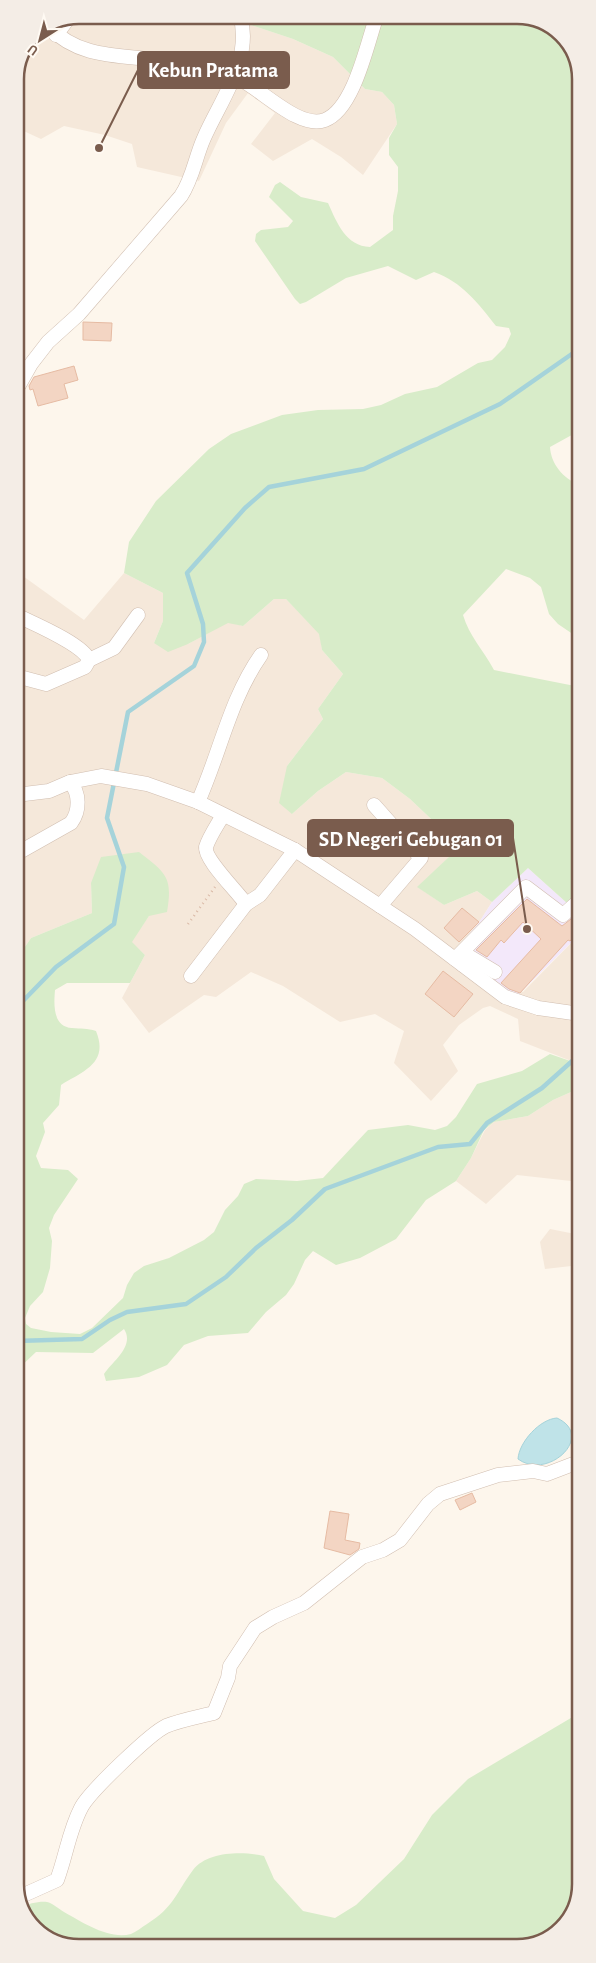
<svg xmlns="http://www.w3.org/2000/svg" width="596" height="1963" font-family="'Alegreya Sans',sans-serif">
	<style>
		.residential { fill: #f5e8da }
		.education { fill: #f3e8fa }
		.green { fill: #d8ecc9 }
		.water { fill: #bfe3e8; stroke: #a5d3da }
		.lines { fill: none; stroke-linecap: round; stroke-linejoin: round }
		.stream { stroke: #a5d3da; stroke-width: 4.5 }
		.building { fill: #f3d5c3; stroke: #e6bba3 }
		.minor-casing { stroke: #d1beb0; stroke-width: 15 }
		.path { stroke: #d9b8a5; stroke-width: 2.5; stroke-dasharray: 1 4; stroke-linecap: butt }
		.minor { stroke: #fff; stroke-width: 14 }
		.rim { fill: none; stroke: #7a5c4d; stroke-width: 2.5 }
		.leader { fill: none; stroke: #7a5c4d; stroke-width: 2 }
		.callout-dot { fill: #7a5c4d; stroke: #fffaf3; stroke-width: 2 }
		.callout { fill: #7a5c4d; stroke: #7a5c4d; stroke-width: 2 }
		.callout-label { font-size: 21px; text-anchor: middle; font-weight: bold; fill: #fff }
	</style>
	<rect width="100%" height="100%" fill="#fdf6ec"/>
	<g class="residential">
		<polygon points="79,15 221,15 293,39 333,57 365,89 382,92 394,105 397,124 363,175 341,157 312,139 273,161 251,144 275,113 248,93 226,123 199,181 137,167 132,144 105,135 64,126 41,139 15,127 15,78 34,33"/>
		<polygon points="16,571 84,620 124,573 163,593 163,621 154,643 188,644 228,622 243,626 274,599 286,599 320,634 322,650 343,674 318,709 323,719 287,766 292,814 318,791 346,772 382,778 410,799 448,835 452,854 418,887 444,905 477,891 492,902 478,924 455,950 523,992 580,934 580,1080 579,1064 520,1041 518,1019 490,1006 483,1008 459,1025 443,1045 458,1071 431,1101 394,1063 404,1031 375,1014 340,1022 283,986 251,972 216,997 204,995 149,1033 122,998 145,955 131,942 149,916 91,883 92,913 31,938 16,960"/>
		<polygon points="580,1088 580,1182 517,1175 486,1204 456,1181 471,1158 485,1130 494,1122 528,1116 553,1100"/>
		<polygon points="550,1229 580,1235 580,1265 545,1269 540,1242"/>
	</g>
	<polygon class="education" points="528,868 568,904 580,900 580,934 515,998 455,950 478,924 492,902"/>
	<g class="green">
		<path d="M221 15H522L559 31 579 62V431L550 447C551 464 563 478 579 485L580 639 558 624 549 614 541 587 530 578 506 569 463 615C469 636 484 651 494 670L580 687V900L568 904 528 868 492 902 477 891 444 905 417 887 452 854 448 835 410 799 382 778 346 772 318 791 292 814 279 803 287 766 323 719 318 709 343 674 322 650 319 634 286 599H274L243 626 228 623 188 644 168 652 154 643 163 621V593L124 573 129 542 156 501 209 449 231 434 282 415 318 410 363 409 381 405 405 394 437 387 478 363 492 360 505 347 511 334 509 328 496 326C478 303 462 282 434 272L416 280 388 266 346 278 306 302 300 304 295 299 255 241 256 234 261 230 288 227 293 221 269 197 275 185 280 182 301 197 328 203C337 223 346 246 370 247L393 230V216L398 191V167L389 155V138L397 124 394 105 382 92 365 89 333 57 293 39Z"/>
		<path d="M139 852C166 873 173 877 167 912L149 916 132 942 145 955 130 983H67L55 990C54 1003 52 1027 72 1028 81 1029 87 1028 96 1031 109 1063 84 1071 61 1085L59 1105 43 1123 45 1132 36 1156 41 1168 68 1170 78 1179 54 1215 49 1228 52 1241 50 1268 43 1292 30 1306 25 1318 26 1324 31 1328 51 1332 80 1334 92 1328 123 1298 127 1285 134 1273 144 1266 169 1258 204 1240 214 1232 225 1210 238 1196 244 1184 256 1179 297 1181 323 1178 368 1130 408 1125 435 1130 447 1126 456 1117 477 1084 522 1071 550 1054 579 1064 580 1088 553 1100 528 1116 494 1122 484 1130 471 1158 456 1181 426 1200 396 1239 360 1258 336 1265 313 1251 305 1260 294 1284 286 1295 266 1312 248 1333 208 1336 184 1345 167 1365 139 1377 106 1381 104 1374C113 1361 135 1346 124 1329L93 1353 36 1352 16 1371V960L31 938 92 913 91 883 101 857Z"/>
		<path d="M581 1712V1885L568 1923 534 1946 74 1948 37 1932 21 1907C28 1904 39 1901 47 1902 52 1903 59 1909 64 1912 82 1922 109 1940 131 1934 136 1932 142 1927 147 1924 174 1907 176 1893 193 1870 207 1851 244 1851 264 1856L274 1879 303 1911 335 1918 356 1905 404 1859 432 1815 468 1779Z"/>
	</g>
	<path class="water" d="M557 1418C596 1436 548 1481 518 1459 519 1442 540 1419 557 1418Z"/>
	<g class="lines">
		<g class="stream">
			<polyline points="16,1072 22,1002 56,967 114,924 124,867 107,818 128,712 194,666 204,642 203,624 187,573 245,508 269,487 364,469 500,404 579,349"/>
			<polyline points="16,1341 82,1339 110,1320 127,1312 186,1304 226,1277 256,1248 292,1220 325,1189 438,1147 470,1144 487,1123 542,1088 580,1054"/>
		</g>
	</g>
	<g class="building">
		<polygon points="83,322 112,323 111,341 83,340"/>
		<polygon points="74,366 78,380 64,384 68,398 38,406 33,389 30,390 29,386 34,377"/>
		<polygon points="527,899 562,926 580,912 580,930 570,941 568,940 520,993 509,989 501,983 541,939 523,922 504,943 501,940 487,957 476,950"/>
		<polygon points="462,908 479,922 459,942 444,928"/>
		<polygon points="443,971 473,994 454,1017 425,994"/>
		<polygon points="472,1493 476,1502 460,1510 455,1500"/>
		<polygon points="330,1511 349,1514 345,1540 360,1543 359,1549 350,1555 324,1548"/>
	</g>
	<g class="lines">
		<defs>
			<g id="minor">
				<path d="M49 27C79 58 118 55 158 60 180 63 204 67 225 72 253 79 296 131 325 120 354 109 367 44 377 15"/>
				<polyline points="56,35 67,20"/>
				<path d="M15 392 31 364 48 342 79 314 181 196C193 178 195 158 204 138 221 99 253 59 240 15"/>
				<path d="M16 615C32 623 83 644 89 660"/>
				<polyline points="16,676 46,684 85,667 89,660 114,648 138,615"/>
				<polyline points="16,795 49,791 70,782 101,776 147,784 198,802 295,850 415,929 505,997 538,1008 580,1014"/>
				<path d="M198 802C220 753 230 699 261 655"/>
				<polyline points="374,805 421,858 380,906"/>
				<path d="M223 815C218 824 209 837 206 847 204 859 237 891 246 904"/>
				<path d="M16 854 71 823C80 811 80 793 70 782"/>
				<polyline points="455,959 526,887 563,915 580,900"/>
				<polyline points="463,965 470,957 495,972"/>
				<polyline points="191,976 246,904 260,895 295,850"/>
				<path d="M17 1898 57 1880C66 1856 69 1831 81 1808 89 1792 151 1733 166 1726 181 1720 198 1717 214 1713L228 1678 230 1666 255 1628 273 1617 304 1603 362 1557 383 1550 400 1540 428 1504 440 1494 498 1475 533 1471 547 1474 581 1461"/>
			</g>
		</defs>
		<use href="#minor" class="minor-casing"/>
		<polyline class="path" points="188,924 215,887"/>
		<use href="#minor" class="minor"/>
	</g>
	<path d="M0 0H596V1963H0ZM79 24H517A55 55 0 0 1 572 79V1884A55 55 0 0 1 517 1939H79A55 55 0 0 1 24 1884V79A55 55 0 0 1 79 24Z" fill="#f4ede6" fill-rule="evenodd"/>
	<path class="rim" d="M79 24H517A55 55 0 0 1 572 79V1884A55 55 0 0 1 517 1939H79A55 55 0 0 1 24 1884V79A55 55 0 0 1 79 24Z"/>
	<path class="leader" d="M99 148L138 70M527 929L513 838"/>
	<g class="callout-dot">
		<circle cx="99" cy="148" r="5"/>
		<circle cx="527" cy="929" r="5"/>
	</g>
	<g class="callout">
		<rect x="138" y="52" width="151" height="36" rx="5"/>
		<rect x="308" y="820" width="205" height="36" rx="5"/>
	</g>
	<g class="callout-label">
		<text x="213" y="77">Kebun Pratama</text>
		<text x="411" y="846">SD Negeri Gebugan 01</text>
	</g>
	<g transform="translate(40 40) rotate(216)" stroke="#fffaf3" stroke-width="4" paint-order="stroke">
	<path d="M0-4L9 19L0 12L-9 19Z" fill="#7a5c4d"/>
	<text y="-8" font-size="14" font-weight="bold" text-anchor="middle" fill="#7a5c4d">U</text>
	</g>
</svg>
